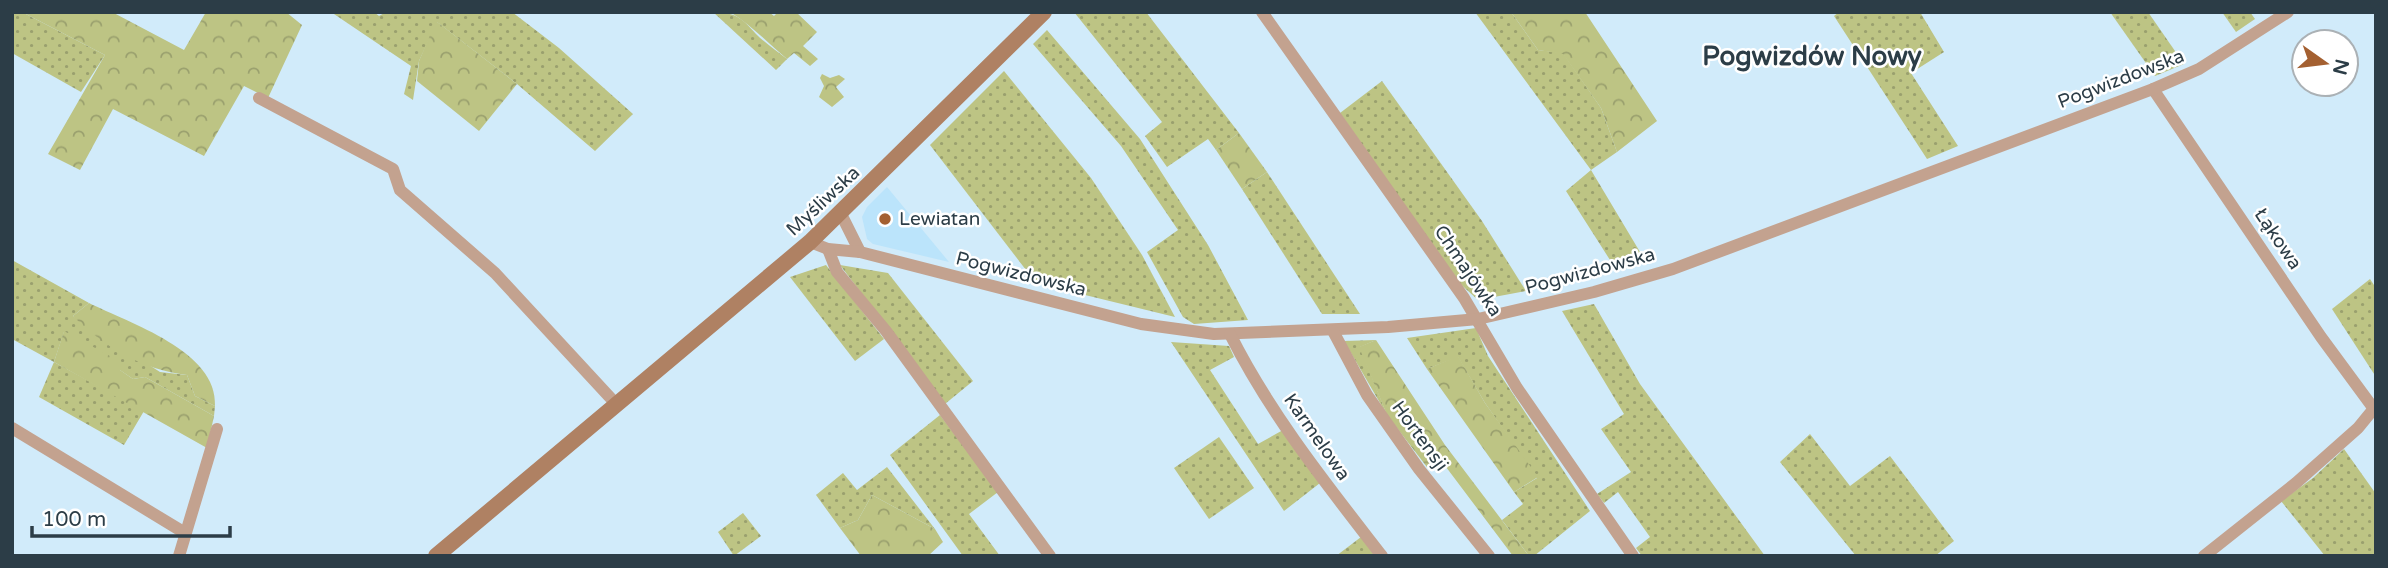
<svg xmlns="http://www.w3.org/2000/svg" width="2388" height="568" font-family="'Varela Round',sans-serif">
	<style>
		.built { fill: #bbe4fb }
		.grass { fill: url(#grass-dots) }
		.forest { fill: url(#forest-crowns) }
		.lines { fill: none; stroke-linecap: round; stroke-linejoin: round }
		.street { stroke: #c3a28f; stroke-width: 12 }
		.secondary { stroke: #af8163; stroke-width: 16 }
		.poi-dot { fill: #a46031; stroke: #fff; stroke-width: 2.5 }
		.labels { text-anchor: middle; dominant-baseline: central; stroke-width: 5; stroke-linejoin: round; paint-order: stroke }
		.street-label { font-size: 19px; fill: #2c3d47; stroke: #fff }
		.poi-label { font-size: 19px; fill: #2c3d47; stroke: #fff; text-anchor: start }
		.district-label { font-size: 26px; font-weight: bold; fill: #2c3d47; stroke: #fff }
	</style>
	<defs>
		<pattern id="grass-dots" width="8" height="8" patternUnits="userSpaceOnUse" patternTransform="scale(1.75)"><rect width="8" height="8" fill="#bdc484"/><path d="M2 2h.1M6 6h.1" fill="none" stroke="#9aa06e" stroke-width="1.8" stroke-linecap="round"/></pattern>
		<pattern id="forest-crowns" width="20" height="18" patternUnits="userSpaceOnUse" patternTransform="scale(1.75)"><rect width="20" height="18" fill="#bdc484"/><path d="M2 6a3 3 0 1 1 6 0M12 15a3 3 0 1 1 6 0" fill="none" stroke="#9aa06e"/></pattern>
	</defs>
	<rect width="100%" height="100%" fill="#d1ebfa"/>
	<polygon class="built" points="887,187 949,262 873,244 867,239 862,217 867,207"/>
	<g class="grass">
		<polygon points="12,12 22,12 105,55 81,92 12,53"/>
		<polygon points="331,12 374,12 379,16 386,12 512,12 559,48 633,114 595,151 517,84 437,22 419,61 413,100 404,94 411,66"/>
		<path d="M713 12C735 12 742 18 756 34 765 43 777 51 787 59L776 70Z"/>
		<polygon points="1074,12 1146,12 1239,133 1216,150 1208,139 1167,167 1145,136 1162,122"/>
		<polygon points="1475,12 1511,12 1538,50 1563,53 1601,108 1617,152 1591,170 1646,262 1617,271 1566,191 1591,170"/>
		<polygon points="1839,12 1920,12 1944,52 1911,73 1958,146 1927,159 1834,16"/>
		<polygon points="2110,12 2148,12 2184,64 2155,76"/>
		<polygon points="2222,12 2250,12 2255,19 2236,32"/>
		<polygon points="1047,30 1140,139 1208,245 1248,320 1194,324 1183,317 1147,252 1178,230 1121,146 1033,44"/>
		<polygon points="1004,71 1091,178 1142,255 1175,317 1036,283 930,145"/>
		<polygon points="1382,81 1482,221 1526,291 1478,300 1457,281 1340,113"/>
		<polygon points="1267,172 1360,314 1322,314 1242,189"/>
		<polygon points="12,260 89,303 73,316 160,372 187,375 195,396 215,406 214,416 145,377 133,379 64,332 54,362 144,411 124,445 39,397 54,362 12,339"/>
		<polygon points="826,265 884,339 855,361 790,277"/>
		<polygon points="840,265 888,273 973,381 945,404"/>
		<polygon points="2370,279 2376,288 2376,377 2332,309"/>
		<polygon points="1594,304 1640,384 1765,556 1642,556 1636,548 1650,537 1618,492 1604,503 1597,494 1631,472 1601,429 1624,414 1562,311"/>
		<polygon points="1476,328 1488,356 1590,511 1534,556 1529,556 1502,520 1523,504 1514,492 1537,478 1485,403 1458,357 1427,369 1407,338"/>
		<polygon points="1376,340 1360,347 1387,415 1344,341"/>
		<polygon points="1171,342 1229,346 1234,357 1210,370 1258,444 1283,430 1320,483 1284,511"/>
		<polygon points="940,415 998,492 969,514 1000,556 963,556 890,455"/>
		<polygon points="1810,434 1850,486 1890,456 1954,541 1935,556 1856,556 1780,462"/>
		<polygon points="1219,437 1254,488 1209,519 1174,468"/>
		<polygon points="2344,449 2376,494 2376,556 2325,556 2281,501 2313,478"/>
		<polygon points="887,467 935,529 872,495 858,520 840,528 816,495 843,473 857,490"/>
		<polygon points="743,513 761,536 734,556 718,532"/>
		<polygon points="1361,537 1375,556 1336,556"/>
	</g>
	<g class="forest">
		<polygon points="22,12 112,12 184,50 206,12 286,12 302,25 268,98 244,86 204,156 113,109 80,170 48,154 105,55"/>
		<path d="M730 12H769L774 16 778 12H796L817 32 803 46 818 59 810 66 794 53 787 59C768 43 751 25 730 12Z"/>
		<polygon points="1511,12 1585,12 1657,121 1617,152 1601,108 1563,54 1538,50"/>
		<polygon points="436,21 517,84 479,131 417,81 419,61"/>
		<polygon points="822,74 830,78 839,75 845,79 836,87 844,97 832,107 819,97 824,86 820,78"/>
		<polygon points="1239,133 1267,172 1242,189 1216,150"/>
		<path d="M89 303C129 323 218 351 215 406L195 396 187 375C143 370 104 347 73 316Z"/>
		<polygon points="64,331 119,361 120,370 133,379 145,377 214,416 207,448 54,362"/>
		<polygon points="1376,340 1445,445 1529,556 1513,556 1443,463 1430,471 1387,415 1359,347"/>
		<polygon points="1458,356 1485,403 1538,477 1514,492 1427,369"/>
		<polygon points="872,495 935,529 943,542 928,556 861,556 840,528 858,520"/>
	</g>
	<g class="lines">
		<g class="street">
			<polyline points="1262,12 1464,298 1517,388 1633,556"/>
			<polyline points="2153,89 2321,337 2374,409"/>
			<polyline points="259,98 393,169 400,190 495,273 617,405"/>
			<polyline points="841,214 860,252"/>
			<polyline points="810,242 828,249 860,252 1141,324 1214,334 1388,327 1478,319 1594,292 1673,269 2153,89 2199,69 2288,12"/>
			<polyline points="828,249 837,272 886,331 1050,556"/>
			<polyline points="1333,331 1367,395 1419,469 1489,556"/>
			<path d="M1230 334C1270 414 1327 485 1382 556"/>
			<polyline points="12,428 185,533"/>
			<polyline points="179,556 217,429"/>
			<polyline points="2204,556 2296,483 2358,428 2376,406"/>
		</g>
		<polyline class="secondary" points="436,556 810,242 1044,12"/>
	</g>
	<circle class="poi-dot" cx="885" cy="219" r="7"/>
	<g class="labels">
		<g class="street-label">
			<text transform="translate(2121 79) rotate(-21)">Pogwizdowska</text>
			<text transform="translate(823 201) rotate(-43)">Myśliwska</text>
			<text transform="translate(2278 239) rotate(56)">Łąkowa</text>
			<text transform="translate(1468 271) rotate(56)">Chmajówka</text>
			<text transform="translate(1590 271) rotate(-15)">Pogwizdowska</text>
			<text transform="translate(1021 274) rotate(14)">Pogwizdowska</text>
			<text transform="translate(1420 436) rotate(54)">Hortensji</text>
			<text transform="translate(1317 437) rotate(55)">Karmelowa</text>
		</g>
		<g class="poi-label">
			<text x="899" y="219">Lewiatan</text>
		</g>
		<g class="district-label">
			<text x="1812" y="56">Pogwizdów Nowy</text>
		</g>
	</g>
	<rect width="2388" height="568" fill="none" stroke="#2c3d47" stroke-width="28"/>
	<g transform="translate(2325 63) rotate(104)"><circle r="33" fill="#ffffff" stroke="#abb1b5" stroke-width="2"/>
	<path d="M0-5L12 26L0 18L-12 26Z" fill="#a46031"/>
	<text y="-10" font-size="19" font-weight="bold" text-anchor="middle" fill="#2c3d47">N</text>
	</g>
	<path d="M32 526v10h198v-10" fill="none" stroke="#2c3d47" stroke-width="3.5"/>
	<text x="42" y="526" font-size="21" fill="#2c3d47" stroke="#ffffff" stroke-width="5" paint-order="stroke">100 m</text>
</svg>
